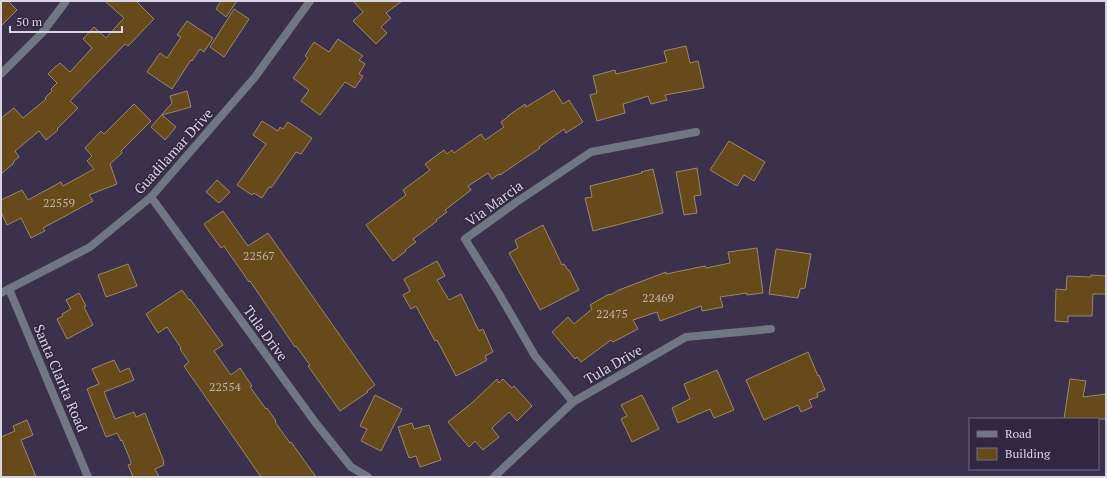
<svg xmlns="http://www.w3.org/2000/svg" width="1107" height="478" font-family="'PT Serif',serif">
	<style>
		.building { fill: #674a19; stroke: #9c8769 }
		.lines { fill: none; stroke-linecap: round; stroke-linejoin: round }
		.street { stroke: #717684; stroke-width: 8 }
		.labels { text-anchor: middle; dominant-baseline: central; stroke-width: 3; stroke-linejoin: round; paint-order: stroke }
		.number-label { font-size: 12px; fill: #bdb2b3 }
		.street-label { font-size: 14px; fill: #dad4e6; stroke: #312742 }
	</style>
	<rect width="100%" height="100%" fill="#3b314d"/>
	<g class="building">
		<polygon points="1,1 8,1 17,10 1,26"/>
		<polygon points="105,1 136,1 154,19 128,46 125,44 70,101 78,108 57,129 58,130 46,140 39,131 15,151 19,157 14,161 13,164 1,174 1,118 14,108 23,118 46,99 45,98 52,91 51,89 57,83 48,74 54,68 60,63 70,72 92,48 83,39 94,27 106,38 124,18"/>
		<polygon points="221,1 237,1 226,17 216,9"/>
		<polygon points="353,1 402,1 386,13 391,18 381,27 387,33 376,44 353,21 363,12"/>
		<polygon points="234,9 249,19 224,57 210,47"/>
		<polygon points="187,21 213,38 204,52 200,49 192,61 191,60 172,89 147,72 160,53 167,58 181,37 177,35"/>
		<polygon points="338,39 363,56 359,60 365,64 359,74 363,76 355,88 345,82 320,115 301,101 309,90 293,78 308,58 305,56 314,42 329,52"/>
		<polygon points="686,46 690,63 698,61 704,88 665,95 667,100 651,104 648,96 623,104 625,113 597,121 590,95 597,93 593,76 615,70 616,74 667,62 664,51"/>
		<polygon points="554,90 563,104 569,100 583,122 566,133 564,129 539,147 540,148 500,175 499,174 492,179 488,173 468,186 471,190 445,210 447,212 436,220 437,221 413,239 416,242 405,250 406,251 393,261 366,225 406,195 403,190 430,170 425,164 444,150 447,154 452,150 454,153 481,134 485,140 504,127 501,122 509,116 508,116 525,104 526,107"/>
		<polygon points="187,91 191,107 162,115 176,127 165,140 151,127 172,103 170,96"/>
		<polygon points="134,104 151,121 121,151 122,153 110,164 117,184 89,195 93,201 43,228 45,231 31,238 21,218 7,225 1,212 1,200 22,190 28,200 61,182 63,186 94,169 87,161 92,156 85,148 101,131 104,134"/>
		<polygon points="262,121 278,131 280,127 283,129 288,122 312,138 301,154 296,152 271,188 269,187 262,198 254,193 252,195 237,185 266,144 253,135"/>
		<polygon points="729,141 765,162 754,181 744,175 737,186 710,170"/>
		<polygon points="697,168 701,195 694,196 697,213 684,215 676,172"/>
		<polygon points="653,169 663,213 593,231 585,198 592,197 590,186 642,173 641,172"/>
		<polygon points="217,180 230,192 219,203 206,192"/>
		<polygon points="223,211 248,246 268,233 372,381 375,385 367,391 368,392 340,411 308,366 310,365 296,346 295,347 250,281 249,282 224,246 221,248 204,224"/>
		<polygon points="543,225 562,265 564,264 568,270 569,270 579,290 540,310 509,253 518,248 515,240"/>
		<polygon points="757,248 763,293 747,295 747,293 720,297 723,307 702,311 701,306 660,321 657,312 633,320 638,329 613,342 611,340 581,362 577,357 575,359 552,332 568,317 574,324 592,309 590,305 609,294 610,295 619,290 666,272 666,274 705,266 706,268 730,263 728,252"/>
		<polygon points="776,249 811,254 805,288 800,289 798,298 769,294"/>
		<polygon points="437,261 445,276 437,280 449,300 461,294 479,331 483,329 493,352 485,356 487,360 482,363 456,376 437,340 435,341 416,306 411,309 403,295 410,291 404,279"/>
		<polygon points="128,264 137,286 106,297 98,275"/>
		<polygon points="1091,275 1106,276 1106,294 1093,294 1092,316 1068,316 1068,322 1055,321 1056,289 1066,290 1067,276 1091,277"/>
		<polygon points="182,290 189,300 190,299 223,345 214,351 231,375 240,368 252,386 250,387 266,409 267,408 276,421 275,422 290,443 291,442 316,477 261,477 184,366 189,362 180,349 181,348 167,327 158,333 146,314"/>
		<polygon points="79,293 86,306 84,307 93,325 67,339 57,319 63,316 62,314 71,309 66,300"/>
		<polygon points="808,352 818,376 819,375 825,390 817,393 818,397 809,400 812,407 801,412 798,405 764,420 746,380"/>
		<polygon points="114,360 120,372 129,368 134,380 104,392 115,419 134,412 136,417 145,413 164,462 163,462 164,465 155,469 159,477 133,477 128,465 131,464 131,462 122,440 121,441 117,433 106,437 87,389 99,384 92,369"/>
		<polygon points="717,370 734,410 714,418 710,409 678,423 672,408 690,399 684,384"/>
		<polygon points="497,379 499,383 503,379 512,388 514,386 532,406 517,421 509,412 492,428 499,437 483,450 475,441 469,447 448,422 473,402"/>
		<polygon points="1070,379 1086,381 1083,397 1106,394 1106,419 1064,419"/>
		<polygon points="375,395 402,409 381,451 361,441 367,429 360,426"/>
		<polygon points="642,395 659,429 632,442 621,419 627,416 621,405"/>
		<polygon points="27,420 33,435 21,440 36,477 1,477 1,437 15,431 13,426"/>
		<polygon points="412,423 414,429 429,425 441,460 420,467 416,456 409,458 398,427"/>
	</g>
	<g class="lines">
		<g class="street">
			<polyline points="1,74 42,33 66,1"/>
			<polyline points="151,197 315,422 351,467 368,477"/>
			<polyline points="9,289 88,477"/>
			<polyline points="1,293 90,247 151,197 255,77 310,1"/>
			<polyline points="573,402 535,356 498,292 465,239 518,201 591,152 696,132"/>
			<polyline points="494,477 573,402 686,337 771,329"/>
		</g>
	</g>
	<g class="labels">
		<g class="number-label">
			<text x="59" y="202">22559</text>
			<text x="259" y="255">22567</text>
			<text x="658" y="297">22469</text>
			<text x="612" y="313">22475</text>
			<text x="225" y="386">22554</text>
		</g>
		<g class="street-label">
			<text transform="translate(173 151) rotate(-48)">Guadilamar Drive</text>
			<text transform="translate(494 203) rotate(-36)">Via Marcia</text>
			<text transform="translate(266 333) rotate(54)">Tula Drive</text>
			<text transform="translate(613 364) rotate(-30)">Tula Drive</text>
			<text transform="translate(61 378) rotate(67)">Santa Clarita Road</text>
		</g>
	</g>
	<rect width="1107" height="478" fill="none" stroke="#dad4e6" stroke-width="4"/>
	<rect x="969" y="418" width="130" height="52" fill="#312742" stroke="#756c84"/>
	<rect x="977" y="431" width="20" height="6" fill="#717684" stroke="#756c84"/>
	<text x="1005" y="438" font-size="12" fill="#dad4e6">Road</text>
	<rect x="977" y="448" width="20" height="12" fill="#674a19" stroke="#756c84"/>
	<text x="1005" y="458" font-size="12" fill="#dad4e6">Building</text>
	<path d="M10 26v6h112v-6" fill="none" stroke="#dad4e6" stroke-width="2"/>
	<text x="16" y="26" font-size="12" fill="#dad4e6" stroke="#312742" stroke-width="3" paint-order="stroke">50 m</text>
</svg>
